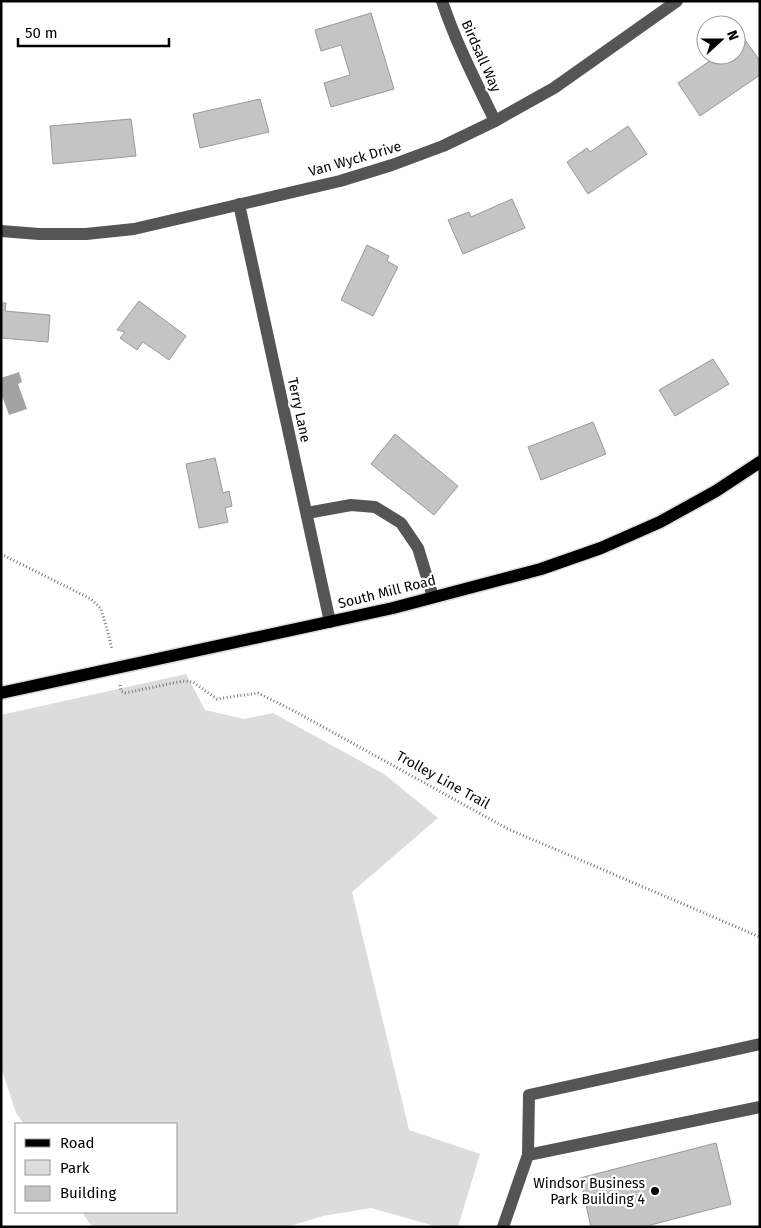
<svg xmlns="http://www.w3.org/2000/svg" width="761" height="1228" font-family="'Fira Sans',sans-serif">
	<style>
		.green { fill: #dcdcdc }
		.water { fill: #a3a3a3 }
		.building { fill: #c4c4c4; stroke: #999 }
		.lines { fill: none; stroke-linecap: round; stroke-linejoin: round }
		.major-casing { stroke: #dbdbdb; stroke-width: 15 }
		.path { stroke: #777; stroke-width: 3; stroke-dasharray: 1 2.5; stroke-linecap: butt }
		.minor { stroke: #555; stroke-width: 12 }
		.major { stroke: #000; stroke-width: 12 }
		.poi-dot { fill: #000; stroke: #fff; stroke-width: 2 }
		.labels { text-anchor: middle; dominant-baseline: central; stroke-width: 4.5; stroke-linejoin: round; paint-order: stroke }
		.street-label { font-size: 14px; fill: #000; stroke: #fff }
		.poi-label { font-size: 14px; fill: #000; stroke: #fff; text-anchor: end }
	</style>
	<rect width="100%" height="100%" fill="#fff"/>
	<polygon class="green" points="186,674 205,710 244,719 273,713 384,774 438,818 352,892 409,1130 480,1154 458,1227 438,1227 371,1208 323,1216 287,1227 92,1227 82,1212 176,1212 176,1124 24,1124 16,1113 1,1067 1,715"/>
	<polygon class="water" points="19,372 22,382 18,384 27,409 9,415 1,393 1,378"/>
	<g class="building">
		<polygon points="371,13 394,89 331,107 324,83 350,75 341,45 321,51 315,30"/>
		<polygon points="743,37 760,61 760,75 700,116 678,83 718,55 736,55 736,43"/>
		<polygon points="260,99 269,132 200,148 193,114"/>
		<polygon points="131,119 136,156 53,164 50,126"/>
		<polygon points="628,126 647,154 588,194 567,162 587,148 590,152"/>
		<polygon points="512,199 525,228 463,254 448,220 469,212 471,217"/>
		<polygon points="367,245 389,256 387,261 398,267 373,316 341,300"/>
		<polygon points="139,301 186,336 169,360 143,342 137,350 120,338 125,332 117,330"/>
		<polygon points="1,303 6,303 5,311 50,315 48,342 1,338"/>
		<polygon points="713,359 729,384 675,416 659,390"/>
		<polygon points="593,422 606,454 541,480 528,447"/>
		<polygon points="395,434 458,486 434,515 371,464"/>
		<polygon points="215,458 223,493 229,491 232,506 225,508 228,522 199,528 186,464"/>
		<polygon points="716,1143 731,1204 643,1227 591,1227 580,1178"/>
	</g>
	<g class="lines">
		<defs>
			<polyline id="major" points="1,693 393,608 541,569 601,548 660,522 716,491 760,462"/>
		</defs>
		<use href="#major" class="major-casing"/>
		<g class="path">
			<polyline points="1,554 91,599 101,609 109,636 112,650"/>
			<polyline points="120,685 121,691 125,693 183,681 193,682 217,699 258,693 296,712 508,829 760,937"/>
		</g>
		<g class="minor">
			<path d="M442 1C456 43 476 82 495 121"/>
			<polyline points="239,204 330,622"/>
			<polyline points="1,231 39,234 86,234 134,229 340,181 392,165 443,146 495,121 554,88 677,1"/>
			<polyline points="307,513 351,505 375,507 401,523 418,548 433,597"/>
			<polyline points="528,1155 529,1095 760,1044"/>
			<polyline points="503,1227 528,1155 760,1107"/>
		</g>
		<use href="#major" class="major"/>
	</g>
	<circle class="poi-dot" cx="655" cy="1191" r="5"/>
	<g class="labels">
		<g class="street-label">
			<text transform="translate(481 56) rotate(66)">Birdsall Way</text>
			<text transform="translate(355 159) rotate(-16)">Van Wyck Drive</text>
			<text transform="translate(299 410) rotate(78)">Terry Lane</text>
			<text transform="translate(387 592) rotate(-14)">South Mill Road</text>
			<text transform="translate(443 780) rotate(29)">Trolley Line Trail</text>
		</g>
		<g class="poi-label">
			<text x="645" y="1183">Windsor Business<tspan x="645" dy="16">Park Building 4</tspan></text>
		</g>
	</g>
	<rect width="761" height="1228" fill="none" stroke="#000000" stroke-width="5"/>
	<rect x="15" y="1123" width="162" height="90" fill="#ffffff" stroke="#999999"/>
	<rect x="25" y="1139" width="25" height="8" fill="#000000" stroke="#999999"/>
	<text x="60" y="1148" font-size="15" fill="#000000">Road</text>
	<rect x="25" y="1160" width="25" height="15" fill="#dcdcdc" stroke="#999999"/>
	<text x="60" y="1173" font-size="15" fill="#000000">Park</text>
	<rect x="25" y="1186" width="25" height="15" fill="#c4c4c4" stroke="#999999"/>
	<text x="60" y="1198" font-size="15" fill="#000000">Building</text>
	<g transform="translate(721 40) rotate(69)"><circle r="24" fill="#ffffff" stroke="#999999"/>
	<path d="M0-4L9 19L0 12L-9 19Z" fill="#000000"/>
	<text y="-8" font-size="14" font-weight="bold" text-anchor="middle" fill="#000000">N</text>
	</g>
	<path d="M18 38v8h151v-8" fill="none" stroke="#000000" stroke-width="2.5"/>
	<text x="25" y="38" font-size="15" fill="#000000" stroke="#ffffff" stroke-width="4" paint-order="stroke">50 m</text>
</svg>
